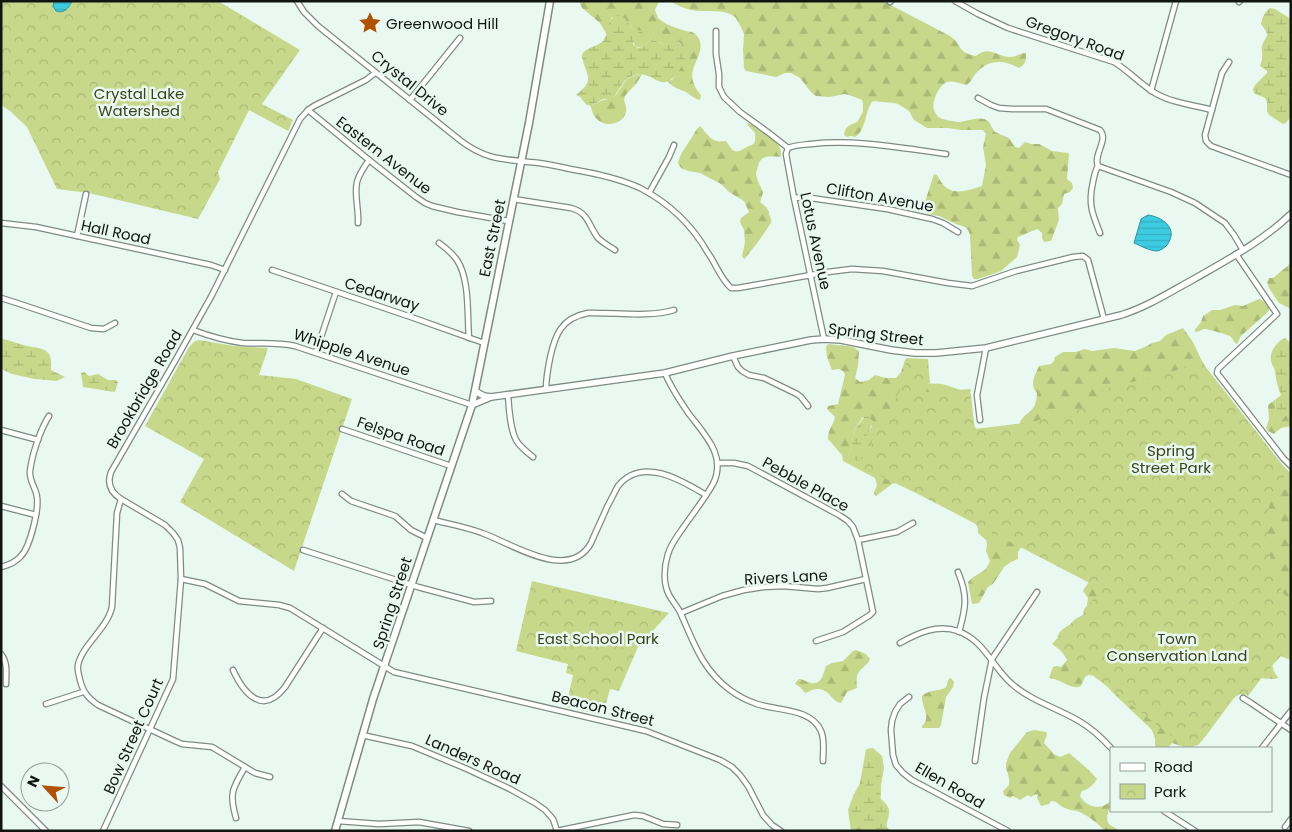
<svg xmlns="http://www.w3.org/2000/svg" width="1292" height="832" font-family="Poppins,sans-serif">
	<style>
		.forest { fill: url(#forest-firs); fill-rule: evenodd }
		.wetland { fill: url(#wetland-marsh) }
		.park { fill: url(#park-crowns) }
		.water { fill: url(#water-rules); stroke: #2f95a4 }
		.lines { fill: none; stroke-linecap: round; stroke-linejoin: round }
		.minor-casing { stroke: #7d8b84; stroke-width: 7 }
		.tertiary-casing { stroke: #7d8b84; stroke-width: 8 }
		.secondary-casing { stroke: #7d8b84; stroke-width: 9 }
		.minor { stroke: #fff; stroke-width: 4.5 }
		.tertiary { stroke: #fff; stroke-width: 5.5 }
		.secondary { stroke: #fff; stroke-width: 6 }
		.labels { text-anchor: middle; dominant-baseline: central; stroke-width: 5; stroke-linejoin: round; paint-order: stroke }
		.poi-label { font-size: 15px; fill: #111614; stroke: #e9f9f1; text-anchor: start }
		.street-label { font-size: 15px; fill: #111614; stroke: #e9f9f1 }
		.park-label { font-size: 15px; fill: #3b421b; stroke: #e9f9f1 }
	</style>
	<defs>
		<pattern id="forest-firs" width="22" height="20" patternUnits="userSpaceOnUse" patternTransform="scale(1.25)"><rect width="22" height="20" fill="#c7d88a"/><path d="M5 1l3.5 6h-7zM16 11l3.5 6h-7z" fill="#aab976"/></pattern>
		<pattern id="wetland-marsh" width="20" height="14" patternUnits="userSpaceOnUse" patternTransform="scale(1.25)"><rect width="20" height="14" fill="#c7d88a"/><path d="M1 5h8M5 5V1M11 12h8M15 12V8" fill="none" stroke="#aab976"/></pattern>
		<pattern id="park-crowns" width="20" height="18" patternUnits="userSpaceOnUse" patternTransform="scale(1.25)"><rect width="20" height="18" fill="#c7d88a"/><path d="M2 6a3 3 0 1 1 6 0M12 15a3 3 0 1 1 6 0" fill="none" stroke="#aab976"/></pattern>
		<pattern id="water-rules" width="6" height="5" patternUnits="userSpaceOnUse" patternTransform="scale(1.25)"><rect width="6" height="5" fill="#3ccce1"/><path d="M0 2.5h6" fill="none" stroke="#34aec0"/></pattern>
	</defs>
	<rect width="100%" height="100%" fill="#e9f9f1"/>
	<g class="forest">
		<path d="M579 1H659L655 10 658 18C666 25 676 28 686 31 690 32 691 31 694 33 708 45 696 58 693 70 690 79 695 88 701 95L700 100C694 99 691 95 686 92 679 89 674 88 668 82L673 79 686 58 681 44 678 41C670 42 671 44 665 45L651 39C645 44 643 50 635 46L633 41 641 31 634 30 624 18 612 17 609 22 607 35 600 23 582 8Z"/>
		<path d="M670 1H883L950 36C962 44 957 53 976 56 990 45 996 57 1010 57 1016 57 1020 53 1026 53 1026 60 1026 64 1019 68 1004 60 990 59 977 72 973 76 972 81 967 85 962 84 952 80 947 82 939 85 931 102 934 110 934 111 938 117 938 117 944 120 951 121 958 122 966 122 982 114 989 122 991 125 992 129 995 132L1009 138 1015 147 1019 148 1025 142 1031 144H1039L1052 151 1068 153 1069 154 1067 179 1072 183 1073 188 1070 192 1064 194 1062 204 1058 208 1059 220 1051 241 1044 242 1042 238V233L1037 229 1018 237 1017 240 1020 245 1017 257 1001 271 978 279H974L972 276 970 235 968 230 965 227 956 224 939 216 927 214 925 202 934 174 937 175C948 198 963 192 982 186L986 165 983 147 986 134 983 130H961L948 128H927L914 120 909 111 898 104 894 103 873 101C864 111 867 130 855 137L851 136 847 137 844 135C845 126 850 125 857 122L863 112V103L862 100 852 96 845 94 829 97 816 96 811 92 800 78 791 73H785L776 77 746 71 744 68 743 50 744 34C743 31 737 19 735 17 724 8 705 13 692 10 685 9 677 5 670 1Z"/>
		<path d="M642 74C639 80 635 86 630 90 629 92 626 94 625 96 622 102 629 107 625 115 620 125 604 127 597 119 593 116 592 110 590 105 594 105 596 103 601 101 606 98 610 101 615 96 625 84 623 77 642 74Z"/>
		<path d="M748 123C754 125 775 140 778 145 781 149 781 152 781 157 771 156 761 154 758 166 757 170 755 174 757 178 758 183 762 188 763 193L760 202 766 207 769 212V214C770 217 772 219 771 222 771 225 747 257 744 259L742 256 745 242 744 230 740 222 741 218 749 212 744 201 729 192 721 184 700 173 688 171 681 168 678 163C680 154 685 148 690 140 694 135 695 130 700 126 705 131 710 140 717 141 720 142 723 141 726 141 733 151 734 155 745 148 753 143 756 147 755 133L747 124Z"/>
		<polygon points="1291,263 1291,309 1279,303 1269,288 1267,282 1269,278 1273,278"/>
		<path d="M1259 299C1264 301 1269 305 1269 311L1241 336 1237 344 1235 343C1233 340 1233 339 1230 336 1228 335 1208 329 1205 329 1202 329 1200 331 1197 332L1194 331 1201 322 1203 316 1212 310H1220L1235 305 1243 306Z"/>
		<path d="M1183 328 1193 342 1200 357 1208 371 1275 458 1291 474V660L1280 656 1272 664 1274 672 1278 677V678L1274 679 1258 678 1246 690 1234 698 1205 737 1198 745 1187 748 1172 743 1168 748H1155V739L1152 730 1113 693 1098 676 1088 675 1085 677 1081 686C1071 691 1060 678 1049 678L1053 667 1056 666 1061 667 1067 660C1064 654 1059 650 1058 643 1053 627 1079 624 1085 614 1087 609 1087 603 1088 598L1083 591 1090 580 1021 547 1018 552V559L1011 562 1004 567 993 584 988 587 979 603 972 604 968 582 972 578 986 569 990 561 986 551 987 544 986 540 978 533V528L973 519 896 483 892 484 876 496 875 495 874 493 877 485 875 478 843 461 842 455 828 439C828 428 833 427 835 417L827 409 828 406 838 404 845 375 844 372 839 369 832 370 827 357 826 347 828 344 846 346 853 347 859 351 858 366 855 378 860 382 869 380 875 375 886 378H896L901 372 905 360 907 359 921 381C928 385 935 383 942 384 952 387 962 390 971 394L974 426 977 429 1019 425C1024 410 1036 416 1037 393 1029 385 1035 375 1039 366L1051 364 1054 361 1055 357 1063 352H1076L1084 349 1092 351 1114 348 1135 351 1147 346 1152 343 1160 341 1166 335ZM863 417 872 426 867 435 864 444V448L856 461 848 454 851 449 854 430Z"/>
		<polygon points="1276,399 1275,413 1271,422 1281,421 1291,409 1291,426 1281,428 1274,434 1268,431 1266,428 1269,419 1268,405"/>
		<path d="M856 650 866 654 870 659C868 666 859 668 857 676 856 680 857 685 857 688L847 692 841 703C831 701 829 688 817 689 812 689 809 692 805 693L800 687 795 684 796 682 799 679C803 679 807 682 811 683 822 685 823 674 826 666L832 663 843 661 853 651Z"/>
		<path d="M951 678 954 682 953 687 946 697 941 725 939 728H922V726C932 718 921 706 922 696 929 689 943 691 946 687 947 686 948 679 949 679Z"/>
		<path d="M1034 730 1046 732 1047 734 1044 743 1054 754 1060 757 1069 753C1078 761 1089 769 1097 779 1093 785 1089 789 1082 791L1080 796C1087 808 1102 811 1111 800 1111 807 1104 818 1109 824 1112 827 1117 828 1119 831H1105C1097 823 1088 815 1077 811 1074 810 1069 810 1065 808 1059 806 1058 801 1051 801L1049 804 1041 806 1037 798 1038 794 1034 795 1031 797 1028 795 1020 800 1013 796 1010 798 1004 795 1003 791 1009 785V778L1006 768V763L1010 753 1027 732Z"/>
		<polygon points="873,748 882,756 884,768 881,785 880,814 883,824 891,831 851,831 848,810 853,796 860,783 866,749"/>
	</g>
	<g class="wetland">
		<path d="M1270 8 1275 9 1291 19V116L1286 123 1283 124 1269 115 1267 111V102L1265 98 1254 93 1253 89 1255 85 1267 73V71L1260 66C1261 63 1262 61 1262 58 1263 54 1261 50 1262 46 1267 32 1271 38 1261 24 1262 18 1265 11 1270 8Z"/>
		<path d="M618 15 624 18 634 30 637 29 642 33C640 38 633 37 633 44 641 53 645 44 651 39L665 45C668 44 670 42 672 41 681 37 685 52 686 58 682 65 679 73 673 78 658 93 648 62 626 80 621 84 617 94 612 99 609 99 606 99 604 99 598 100 591 110 585 103 581 99 582 97 576 95 594 81 588 78 583 61 582 57 581 56 583 53 586 48 598 46 603 41 611 31 603 20 618 15Z"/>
		<path d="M1285 338 1291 343V409L1281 421 1273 424 1271 422 1275 413 1276 399 1281 395C1278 388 1276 381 1275 372 1275 368 1272 365 1271 361 1269 352 1277 341 1285 338Z"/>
		<path d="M1 339C11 340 18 344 28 346 35 348 44 347 49 354 52 359 51 365 51 370L65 377 57 381 35 379 12 374 3 370 1 368Z"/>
		<polygon points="84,372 89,376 98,374 108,380 116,380 118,382 115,392 83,387 81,373"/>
		<polygon points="866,415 873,421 864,444 864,454 859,461 851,460 848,454 851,449 854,430"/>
		<path d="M869 756C885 756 880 775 880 785 880 790 881 793 880 798 883 801 886 803 888 807 892 814 885 821 887 831H864V827C858 824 851 820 850 814 848 806 862 795 865 786 869 774 856 770 869 756Z"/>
	</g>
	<g class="park">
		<polygon points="1,1 54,1 53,7 69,7 72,1 218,1 300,50 262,104 293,120 288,131 249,110 218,172 220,179 198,219 89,193 57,189 27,127 10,111 1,105"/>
		<polygon points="199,340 234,346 268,348 259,375 296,379 352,399 294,571 180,502 204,459 145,426 189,347 195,341"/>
		<path d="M906 358 928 359 930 383H920L926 392 971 389 970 395 975 429 1032 422 1104 403 1097 391 1172 372 1201 361 1288 472C1260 504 1263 540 1277 578 1281 586 1282 596 1291 600V645L1266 672 1248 696C1243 693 1237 693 1232 698L1193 748H1187L1052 644 1075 619 1083 615 1084 609 1103 590 918 494 859 466 874 437 882 426 903 384Z"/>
		<polygon points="532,581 669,613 638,647 619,691 610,689 603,715 566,707 573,675 566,673 568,664 516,651"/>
	</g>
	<g class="water">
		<path d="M54 1H72C69 8 64 14 56 11L53 6Z"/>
		<path d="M1148 215C1163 217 1179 229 1167 245 1164 248 1162 250 1157 251 1150 251 1141 246 1134 243L1141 219Z"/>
	</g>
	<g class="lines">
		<defs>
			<g id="minor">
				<path d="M297 1 304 12 318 26 461 141C485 159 501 159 529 162 543 163 557 166 570 169 594 173 618 178 640 188 669 203 692 225 708 253 716 264 720 278 731 288H738L828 272 852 269 883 271 948 283 972 286 1016 271 1073 257 1083 256 1088 260 1104 319"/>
				<path d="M955 1 978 14 1008 28 1114 62C1129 71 1140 84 1155 93 1172 103 1193 105 1212 110"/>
				<polyline points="890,2 891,1"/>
				<polyline points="1239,2 1240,1"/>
				<polyline points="716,31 716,54 719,74 719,87 724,97 740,112 769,133 788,148"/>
				<polyline points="1229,62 1222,73 1205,135 1206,141 1211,146 1291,175"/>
				<polyline points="1151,91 1176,1"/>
				<path d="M978 98 991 105 999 108 1012 109H1046L1100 130C1109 140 1093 154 1098 166L1171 192 1195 203 1225 223 1234 235 1243 250"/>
				<polyline points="410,100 460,38"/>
				<polyline points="308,110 369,160 416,197 425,203 432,206 457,212 508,221"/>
				<polyline points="788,148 786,154 794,198 824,339"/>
				<path d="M788 148C795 145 803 145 811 144 856 139 901 148 946 154"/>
				<path d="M1098 166C1095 171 1094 177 1093 182 1088 204 1092 213 1100 233"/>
				<polyline points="649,193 669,157 674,145"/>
				<polyline points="794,198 804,197 887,209 932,219 943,223 958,232"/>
				<path d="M513 199 571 208C589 213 588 225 598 238 603 243 609 246 615 250"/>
				<polyline points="1,223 36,227 211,265 225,270"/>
				<path d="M358 223C359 210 354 194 357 182 359 174 364 167 369 160"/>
				<polyline points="77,236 86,194"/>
				<path d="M439 243C446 248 452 253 457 260 470 280 467 314 469 338"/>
				<polyline points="1236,254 1277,314 1218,369 1217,373 1283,458 1291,466"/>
				<polyline points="272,270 411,317 484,343"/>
				<polyline points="1,298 17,303 91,328 104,329 115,323"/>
				<path d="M193 330C209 336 226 341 243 343 260 344 278 342 295 346L472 405"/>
				<polyline points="316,352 336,292"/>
				<polyline points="733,356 738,367 742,371 749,375 764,378 797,394 801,397 808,406"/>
				<path d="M665 373C671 388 680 401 689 414 705 435 727 456 713 484 705 498 695 511 685 525 679 534 671 543 668 554 664 567 663 583 669 595 673 602 678 607 681 614 694 644 703 670 730 690 738 696 748 701 757 704 778 711 811 708 821 731 825 740 823 752 823 761"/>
				<path d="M546 389C546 378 548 368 550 358 555 335 561 318 588 313 615 312 647 318 674 310"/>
				<path d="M508 395C509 408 510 433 518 443 522 448 528 453 533 457"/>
				<polyline points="980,420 977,395 986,348"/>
				<polyline points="342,429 451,466"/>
				<polyline points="1,430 38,440"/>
				<polyline points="718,463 734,463 748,466 839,515 848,521 853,527 858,540 873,612 870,615 843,632 816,641"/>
				<polyline points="342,494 351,501 395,516 411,530 427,538"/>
				<polyline points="1,506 36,515"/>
				<path d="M433 520C449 524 466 527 482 533 511 543 569 583 591 543 596 531 602 519 607 507 611 500 614 493 618 486 642 456 681 480 706 495"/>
				<polyline points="858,540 897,532 913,523"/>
				<polyline points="303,550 418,587 474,602 491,601"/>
				<path d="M1 567C9 565 16 562 21 556 30 547 39 510 37 497 36 488 29 481 30 471 32 455 40 430 49 416"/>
				<path d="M958 572C968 596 966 607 959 632"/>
				<polyline points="181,579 205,584 239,601 279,605 290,608 394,672 646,731 720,760 732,767 740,775 748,786 763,815 772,825 781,831"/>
				<polyline points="681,613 722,596 744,590 763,587 783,586 818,589 827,588 866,579"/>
				<path d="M900 643C918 633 937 624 958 631 985 641 992 667 1012 684 1031 701 1057 708 1079 721 1091 728 1102 738 1111 748"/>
				<path d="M1 654C8 663 6 673 6 684"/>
				<path d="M233 670C244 694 263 716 285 687L323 628"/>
				<polyline points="909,697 900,704 895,712 892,721 891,730 893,755 896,765 903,773 912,780 1008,831"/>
				<polyline points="1243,698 1251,703 1291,730"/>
				<polyline points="46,704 83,692"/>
				<polyline points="362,735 412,746 467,769 510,789 535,803 545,810 553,819 557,831"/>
				<polyline points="1262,748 1291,711"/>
				<polyline points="975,761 984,698 992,659 1037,592"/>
				<path d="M270 777 255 773 212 747 182 744 175 741 98 705C88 698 83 692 80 680 79 675 77 670 78 665 82 645 107 629 112 607L117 513 121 499C110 492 107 483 111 472L175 361 212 295 300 119 308 110 314 106 366 80 375 73"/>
				<polyline points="1,786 46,831"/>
				<polyline points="1164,811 1195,831"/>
				<path d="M236 818C229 794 232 789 245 767"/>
				<polyline points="338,821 379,824 419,822 469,831"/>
				<polyline points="1285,827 1291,819"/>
				<polyline points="103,831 173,679 181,579 180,548 178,540 173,533 165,525 121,499"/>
				<polyline points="557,831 634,815 643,816 663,824 677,825"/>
			</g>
			<g id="tertiary">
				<polyline points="475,391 484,396 491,397"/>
				<path d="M472 405 491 397 665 373 733 356 811 340 824 339 841 340 891 350 915 353H936L986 348 1121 315C1147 307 1170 292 1194 279 1227 260 1263 241 1291 214"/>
			</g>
			<polyline id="secondary" points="335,831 373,699 472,405 529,123 550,1"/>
		</defs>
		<use href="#minor" class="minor-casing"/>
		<use href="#tertiary" class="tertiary-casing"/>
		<use href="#secondary" class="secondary-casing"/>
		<use href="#minor" class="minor"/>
		<use href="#tertiary" class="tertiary"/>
		<use href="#secondary" class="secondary"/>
	</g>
	<defs>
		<symbol id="sight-bare" viewBox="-9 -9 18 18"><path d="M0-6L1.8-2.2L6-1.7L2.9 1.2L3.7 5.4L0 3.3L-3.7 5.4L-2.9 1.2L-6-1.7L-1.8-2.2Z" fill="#b15202" stroke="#e9f9f1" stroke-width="2.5" paint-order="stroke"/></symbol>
	</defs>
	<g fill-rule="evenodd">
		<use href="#sight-bare" x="354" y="7" width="32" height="32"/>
	</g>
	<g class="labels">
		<g class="poi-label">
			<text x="386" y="23">Greenwood Hill</text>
		</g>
		<g class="street-label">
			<text transform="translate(1075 38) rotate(20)">Gregory Road</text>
			<text transform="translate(410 83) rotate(39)">Crystal Drive</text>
			<text transform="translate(384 155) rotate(38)">Eastern Avenue</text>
			<text transform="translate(880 197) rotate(10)">Clifton Avenue</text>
			<text transform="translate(116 232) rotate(12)">Hall Road</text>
			<text transform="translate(492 238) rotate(-78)">East Street</text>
			<text transform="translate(816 241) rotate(78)">Lotus Avenue</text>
			<text transform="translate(382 294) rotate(18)">Cedarway</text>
			<text transform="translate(876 334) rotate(7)">Spring Street</text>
			<text transform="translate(352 352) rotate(18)">Whipple Avenue</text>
			<text transform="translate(144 389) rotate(-60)">Brookbridge Road</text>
			<text transform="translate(401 436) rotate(19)">Felspa Road</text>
			<text transform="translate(806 484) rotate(29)">Pebble Place</text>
			<text transform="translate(786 577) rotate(-3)">Rivers Lane</text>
			<text transform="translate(392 603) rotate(-72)">Spring Street</text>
			<text transform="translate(603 708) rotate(14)">Beacon Street</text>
			<text transform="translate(133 736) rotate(-66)">Bow Street Court</text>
			<text transform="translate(473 759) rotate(24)">Landers Road</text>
			<text transform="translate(950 785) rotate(30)">Ellen Road</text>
		</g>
		<g class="park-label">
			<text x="139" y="93">Crystal Lake<tspan x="139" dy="17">Watershed</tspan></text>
			<text x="1171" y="450">Spring<tspan x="1171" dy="17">Street Park</tspan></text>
			<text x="598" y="638">East School Park</text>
			<text x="1177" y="638">Town<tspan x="1177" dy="17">Conservation Land</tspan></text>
		</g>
	</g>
	<rect width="1292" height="832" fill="none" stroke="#111614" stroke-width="5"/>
	<rect x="1110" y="747" width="162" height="65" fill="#e9f9f1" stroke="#939e99"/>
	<rect x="1120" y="763" width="25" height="8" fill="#ffffff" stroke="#939e99"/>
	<text x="1154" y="772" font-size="15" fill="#111614">Road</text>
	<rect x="1120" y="784" width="25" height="15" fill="url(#park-crowns)" stroke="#939e99"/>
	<text x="1154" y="797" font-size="15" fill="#111614">Park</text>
	<g transform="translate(45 787) rotate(296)"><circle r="24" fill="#e9f9f1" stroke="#939e99"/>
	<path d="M0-4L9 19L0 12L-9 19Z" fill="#b15202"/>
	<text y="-8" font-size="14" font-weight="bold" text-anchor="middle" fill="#111614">N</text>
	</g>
</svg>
